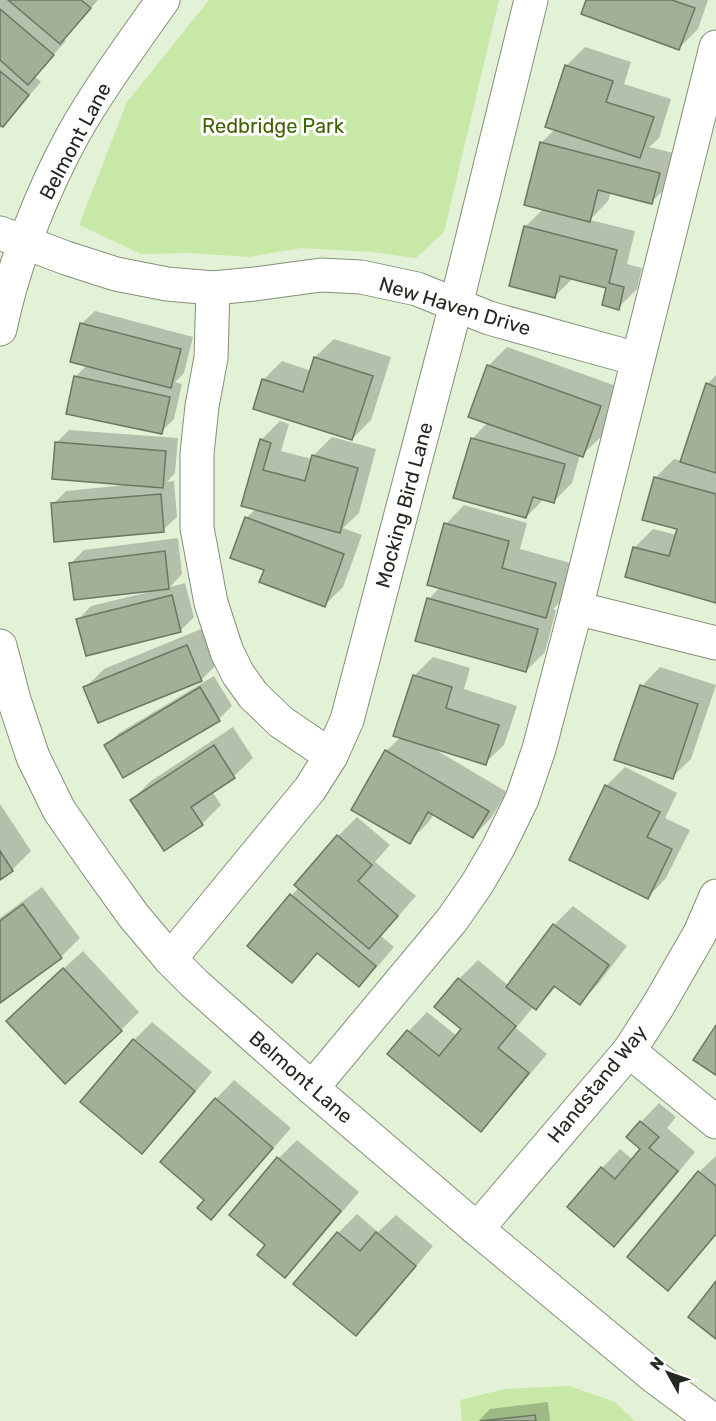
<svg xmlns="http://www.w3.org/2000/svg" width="716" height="1421" viewBox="0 0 716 1421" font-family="Rubik,sans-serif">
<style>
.green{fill:#c7e8a7}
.shadow{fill:#0003}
.building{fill:#a3b098;stroke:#6c7761;stroke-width:1.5}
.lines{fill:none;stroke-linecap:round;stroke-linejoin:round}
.minor-casing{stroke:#849079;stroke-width:35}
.minor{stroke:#fff;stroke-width:33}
.labels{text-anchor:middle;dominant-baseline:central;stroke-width:6;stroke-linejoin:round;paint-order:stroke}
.park-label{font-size:20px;fill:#3f6202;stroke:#fff}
.street-label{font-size:20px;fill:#242920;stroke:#fff}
</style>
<rect width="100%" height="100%" fill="#e3f1d7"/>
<g class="green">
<path d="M209,0H499L444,232L416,258L371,252L301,248L248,257L189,253L141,254L79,225L127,102Z"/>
<path d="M569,1386L615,1402L635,1421H462L460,1400L505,1389Z"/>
</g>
<g class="shadow">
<path d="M0,0H98L63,39L66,41L34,76L41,82L0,129Z"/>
<path d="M587,0H708L698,29L679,48Z"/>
<path d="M585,47L631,62L624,84L671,99L659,138L649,147L678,154L670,183L652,202L611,192L608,201L590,220L635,231L627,264L642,268L637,289L618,308L608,287L573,278L555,296L525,227L544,208L541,143L555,129L566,66Z"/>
<path d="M95,311L193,337L184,373L175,382L182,384L174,419L161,432L75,377L87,365L81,324Z"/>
<path d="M334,339L391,357L371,420L352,439L263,380L282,361L311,371L315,357Z"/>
<path d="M507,347L619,387L601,437L582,455H580L572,483L553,502L544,499L526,517L472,439L488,422V366Z"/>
<path d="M716,375V601L634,548L653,529L677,535L679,528L655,478L674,459L682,461L707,384Z"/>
<path d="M280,421L289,424L281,451L312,459L313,456L332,437L376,449L359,513L343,528L362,535L343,587L325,605L266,570L246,518L256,509L261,440Z"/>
<path d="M69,430L178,438L175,473L167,482L174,481L177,517L163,530L53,504L66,491L126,485V484L56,443Z"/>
<path d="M464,505L527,523L520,549L574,564L565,597L553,609L556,610L545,652L526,671L429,599L440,587L446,524Z"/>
<path d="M178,538L182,574L170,587L185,583L194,617L180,631L78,620L91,606L149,592V590L71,563L84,550Z"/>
<path d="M206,627L220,661L201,680L85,688L104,669Z"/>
<path d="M433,657L470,668L464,689L517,706L504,745L485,763L431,747L507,792L491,818L473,837L434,814L428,823L409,842L386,751L401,737L414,676Z"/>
<path d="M660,667L716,685L691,759L672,777L642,686Z"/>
<path d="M214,676L232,706L219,719L105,746L119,733Z"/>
<path d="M233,727L253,758L234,776L212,791L221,805L202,824L132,800L151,781Z"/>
<path d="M625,767L677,793L665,818L690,830L666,878L648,897L606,786Z"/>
<path d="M0,804L31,851L12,870L0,878Z"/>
<path d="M357,817L390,845L375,862L416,896L381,936L394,947L377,967L359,985L319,952L292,981L249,946L299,887L296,885L338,836Z"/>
<path d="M42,887L80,938L61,957L0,1001V918Z"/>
<path d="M573,906L627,946L598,984L580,1003L557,986L536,1008L534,1006L516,1028L547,1054L499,1111L480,1130L389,1054L409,1031L427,1012L457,1036L463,1029L436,1007L459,979L478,960L509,986L554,925Z"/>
<path d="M83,951L139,1012L121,1030L27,1002Z"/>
<path d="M152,1022L212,1072L161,1133L142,1152L134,1040Z"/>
<path d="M234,1080L291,1128L229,1199L211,1218L206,1200L216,1099Z"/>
<path d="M659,1103L676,1117L667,1128L695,1152L633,1227L614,1245L602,1168L620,1149L633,1160L642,1148L641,1122Z"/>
<path d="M297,1140L359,1192L304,1257L285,1276L267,1245L278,1159Z"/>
<path d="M716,1156V1235L686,1271L668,1289L699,1172Z"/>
<path d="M357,1214L378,1232L396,1215L433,1246L375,1316L356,1334L295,1283L338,1233Z"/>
<path d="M548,1402L550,1421H478L490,1409Z"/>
</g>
<g class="building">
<path d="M8,0H81L91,8L60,44Z"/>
<path d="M586,0H672L695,8L679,50L581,14Z"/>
<path d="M0,9L54,55L28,85L0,60Z"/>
<path d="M565,65L613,81L606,102L654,117L640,158L545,127Z"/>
<path d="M0,71L29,95L3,127L0,125Z"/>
<path d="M540,142L660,173L652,204L598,190L590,222L524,205Z"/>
<path d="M524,226L617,250L609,283L624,287L619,310L602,305L606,288L560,276L555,298L509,286Z"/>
<path d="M80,323L181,349L171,388L70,362Z"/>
<path d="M314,357L373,376L352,440L253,409L262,379L303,392Z"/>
<path d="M487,365L601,406L583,457L468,417Z"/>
<path d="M74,376L170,397L162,434L66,414Z"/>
<path d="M706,383L716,387V473L680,462Z"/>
<path d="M471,438L565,464L554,503L533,497L526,518L453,498Z"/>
<path d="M260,439L271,443L263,470L305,481L312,455L358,468L340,533L241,506Z"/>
<path d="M55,442L166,451L163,488L52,479Z"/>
<path d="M654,477L716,494V603L625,577L633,547L669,556L677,529L642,520Z"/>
<path d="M161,494L164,532L54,542L51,503Z"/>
<path d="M245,517L344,554L325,607L259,582L264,570L230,558Z"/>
<path d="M444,523L509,541L502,568L556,583L546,618L427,585Z"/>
<path d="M165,551L169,589L74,600L69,563Z"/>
<path d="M172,595L181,632L86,656L76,619Z"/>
<path d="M427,598L538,629L526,672L415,641Z"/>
<path d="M187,645L202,681L98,723L83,687Z"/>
<path d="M413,675L452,687L446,708L499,725L486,765L393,736Z"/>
<path d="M640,685L698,704L673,779L614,760Z"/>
<path d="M200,687L220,721L123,778L104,745Z"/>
<path d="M214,745L235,778L191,807L203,825L164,851L130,800Z"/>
<path d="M385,750L489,811L473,838L428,812L410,844L351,810Z"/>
<path d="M605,785L660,812L647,837L672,849L648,899L569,860Z"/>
<path d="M337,835L372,865L358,881L398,916L369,949L294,885Z"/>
<path d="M0,851L13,871L0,880Z"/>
<path d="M290,894L376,966L359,987L317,953L292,983L247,946Z"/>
<path d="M23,904L62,958L0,1003V921Z"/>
<path d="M553,924L609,965L580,1005L554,986L536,1010L506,987Z"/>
<path d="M63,968L122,1031L65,1084L6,1021Z"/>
<path d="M458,978L516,1026L498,1048L529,1073L481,1132L387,1054L407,1030L439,1056L461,1029L434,1007Z"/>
<path d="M716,1025V1075L693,1060Z"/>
<path d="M133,1039L195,1091L142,1154L80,1102Z"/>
<path d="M215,1098L273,1148L211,1220L197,1208L204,1200L160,1162Z"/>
<path d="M640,1121L659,1137L649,1148L678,1171L614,1247L567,1207L601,1167L615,1179L640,1149L626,1137Z"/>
<path d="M277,1157L341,1211L285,1278L257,1255L265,1245L229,1215Z"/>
<path d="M698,1171L716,1186V1234L668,1291L627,1257Z"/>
<path d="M337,1232L360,1251L376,1232L416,1266L356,1336L293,1284Z"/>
<path d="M716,1281V1339L688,1317Z"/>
<path d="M535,1415L536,1421H480Z"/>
</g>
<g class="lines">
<defs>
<g id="minor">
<path d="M0,233L66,258L116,274L167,284L213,288L255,284L321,275L361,277L417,289L489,318L637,359"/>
<path d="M213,288L211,358L202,406L197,454V528L211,603L227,652L238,674L253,695L281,722L331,756"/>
<path d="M0,329C13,265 42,191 74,133C100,87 132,44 163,0"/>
<path d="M576,608L716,643"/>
<path d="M0,646L14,700L33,757L59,810L95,862L133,915L170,959L195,984L312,1088L477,1229L656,1378L714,1421"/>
<path d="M170,959L310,789L331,756L347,720L456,305L531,0"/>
<path d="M629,1051L716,1122"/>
<path d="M312,1088L452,920L477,884L498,848L522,799L539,749L576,608L716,47"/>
<path d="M477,1229L629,1051L658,1006L700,933L716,896"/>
</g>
</defs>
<use href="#minor" class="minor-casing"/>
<use href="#minor" class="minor"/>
</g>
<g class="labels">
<g class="park-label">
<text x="273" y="126">Redbridge Park</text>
</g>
<g class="street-label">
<text transform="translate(75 141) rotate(-62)">Belmont Lane</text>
<text transform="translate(455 306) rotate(17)">New Haven Drive</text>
<text transform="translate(404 505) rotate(-75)">Mocking Bird Lane</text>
<text transform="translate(301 1077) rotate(41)">Belmont Lane</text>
<text transform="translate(597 1084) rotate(-51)">Handstand Way</text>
</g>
</g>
<g transform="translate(668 1373) rotate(310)" stroke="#ffffff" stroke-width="4.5" paint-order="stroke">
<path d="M0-4.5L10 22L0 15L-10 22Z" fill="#242920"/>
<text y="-9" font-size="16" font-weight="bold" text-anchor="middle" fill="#242920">N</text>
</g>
</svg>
